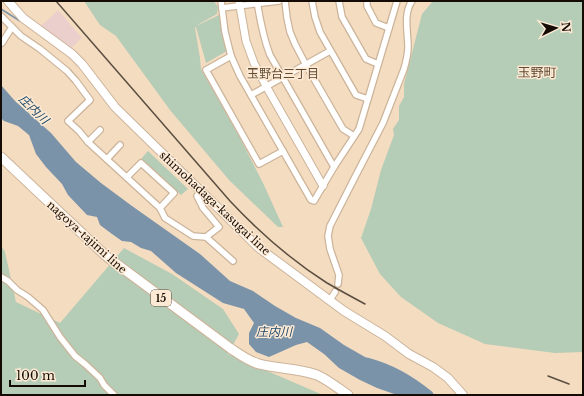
<svg xmlns="http://www.w3.org/2000/svg" width="584" height="396" viewBox="0 0 584 396" font-family="'Libre Baskerville','Noto Sans JP',serif">
<style>
.industrial{fill:#eacfcc}
.green{fill:#b5ccb6}
.water{fill:#7b93a9}
.lines{fill:none;stroke-linecap:round;stroke-linejoin:round}
.stream{stroke:#7b93a9;stroke-width:1.5}
.river{stroke:#7b93a9;stroke-width:9}
.minor-casing{stroke:#ccb49a;stroke-width:8}
.tertiary-casing{stroke:#ccb49a;stroke-width:9}
.secondary-casing{stroke:#ccb49a;stroke-width:10}
.primary-casing{stroke:#ccb49a;stroke-width:11}
.minor{stroke:#fff;stroke-width:5.5}
.tertiary{stroke:#fff;stroke-width:7}
.secondary{stroke:#fff;stroke-width:8}
.primary{stroke:#fff;stroke-width:9}
.rail{stroke:#5b4e40;stroke-width:1.5}
.labels{text-anchor:middle;dominant-baseline:central;stroke-width:3;stroke-linejoin:round;paint-order:stroke}
.shield{fill:#feead4;stroke:#5a4f42;stroke-width:1}
.shield-label{font-size:10px;font-weight:bold;fill:#140c04}
.street-label{font-size:11px;fill:#140c04;stroke:#feead4}
.neighbourhood-label{font-size:12px;fill:#604c35;stroke:#feead4}
.water-label{font-size:12px;font-style:italic;fill:#204a6b;stroke:#feead4}
.quarter-label{font-size:13px;fill:#604c35;stroke:#feead4}
</style>
<rect width="100%" height="100%" fill="#f4dcc1"/>
<path class="industrial" d="M58,10L82,38L70,49L40,27Z"/>
<g class="green">
<path d="M84,1H214L218,7L217,14L199,24L196,26L219,15L223,35L227,51L206,63L196,27L195,28L200,58L201,69L239,136L263,183L283,227H278L229,180L170,110L116,36L100,25Z"/>
<path d="M433,1H583V352L555,353L485,344L438,323L401,297L380,274L361,238L371,209L381,170L394,135L393,129L399,120V106L404,97V84L422,14Z"/>
<path d="M148,151L188,189L181,195L141,159Z"/>
<path d="M1,245L5,252L16,302L60,323L124,248L172,274L223,309L239,334L228,354L323,395H1Z"/>
</g>
<path class="water" d="M1,85L15,101L51,133L76,162L101,183L132,206L200,254L230,281L253,291L275,306L296,318L320,328L344,345L400,377L424,387L432,395H397L377,388L360,380L339,368L324,354L307,342L296,345L269,357L256,352L249,344V333L254,323L244,309L223,303L176,273L151,251L141,248L131,242L122,241L112,234L100,225L97,217L87,215L68,195L62,184L46,167L36,154L29,135L18,126L4,121L1,118Z"/>
<g class="lines">
<path class="stream" d="M1,9L20,21"/>
<path class="river" d="M367,362C390,368 411,380 429,395"/>
<defs>
<g id="minor">
<path d="M221,1L225,32L231,56L240,76L311,200L314,201L334,167L359,129L397,1"/>
<path d="M257,1C260,20 263,37 270,55L334,167"/>
<path d="M285,1L287,18L290,32L295,44L306,65L343,129L354,136"/>
<path d="M312,1L315,17L320,32L356,95L368,99"/>
<path d="M339,1L342,17L366,59L378,64"/>
<path d="M367,1V6L376,23L389,28"/>
<path d="M222,8L279,1"/>
<path d="M1,16L21,36L40,49L67,71L76,81L90,100L68,121L79,131L88,142L160,208L165,218L193,236L206,237L233,261"/>
<path d="M2,43L12,27"/>
<path d="M231,56L206,70L259,164L283,151"/>
<path d="M251,95L330,51"/>
<path d="M88,142L100,130"/>
<path d="M107,159L120,145"/>
<path d="M127,177L141,163L174,193L160,208"/>
<path d="M201,191L197,196L203,208L219,227L206,237"/>
<path d="M1,277L8,281L17,290L28,297L43,310L60,337L75,356L85,364L100,378L104,385L114,395"/>
<path d="M338,284L339,275L330,249L328,236L330,226L355,177L383,123L404,69C406,62 408,54 408,47C408,32 403,14 412,1"/>
<path d="M330,300L335,292"/>
</g>
<path id="tertiary" d="M239,1L246,41L254,63L266,86L323,186"/>
<path id="secondary" d="M8,1L23,18L72,54L82,64L115,107L259,248L344,311L385,336L409,354L433,367L448,378L463,395"/>
<path id="primary" d="M1,157L106,256L230,348C239,354 248,361 259,364C278,369 298,368 317,375C328,380 338,388 348,395"/>
</defs>
<use href="#minor" class="minor-casing"/>
<use href="#tertiary" class="tertiary-casing"/>
<use href="#secondary" class="secondary-casing"/>
<use href="#primary" class="primary-casing"/>
<use href="#minor" class="minor"/>
<use href="#tertiary" class="tertiary"/>
<use href="#secondary" class="secondary"/>
<use href="#primary" class="primary"/>
<g class="rail">
<path d="M56,1L230,201C259,232 291,260 327,283C339,290 352,297 365,304"/>
<path d="M548,376L569,384"/>
</g>
</g>
<g class="labels">
<rect class="shield" x="151" y="290" width="20" height="16" rx="3"/>
<g class="shield-label">
<text x="161" y="298">15</text>
</g>
<g class="street-label">
<text transform="translate(215 203) rotate(43)">shimohadaga-kasugai line</text>
<text transform="translate(87 237) rotate(42)">nagoya-tajimi line</text>
</g>
<g class="neighbourhood-label">
<text x="283" y="73">玉野台三丁目</text>
</g>
<g class="water-label">
<text transform="translate(34 109) rotate(44)">庄内川</text>
<text x="274" y="331">庄内川</text>
</g>
<g class="quarter-label">
<text x="537" y="72">玉野町</text>
</g>
</g>
<rect width="584" height="396" fill="none" stroke="#140c04" stroke-width="4"/>
<g transform="translate(556 28) rotate(85)" stroke="#feead4" stroke-width="3" paint-order="stroke">
<path d="M0-3L7 15L0 10L-7 15Z" fill="#140c04"/>
<text y="-6" font-size="11" font-weight="bold" text-anchor="middle" fill="#140c04">N</text>
</g>
<path d="M10 380v6h75v-6" fill="none" stroke="#140c04" stroke-width="2"/>
<text x="16" y="380" font-size="12" fill="#140c04" stroke="#feead4" stroke-width="3" paint-order="stroke">100 m</text>
</svg>
